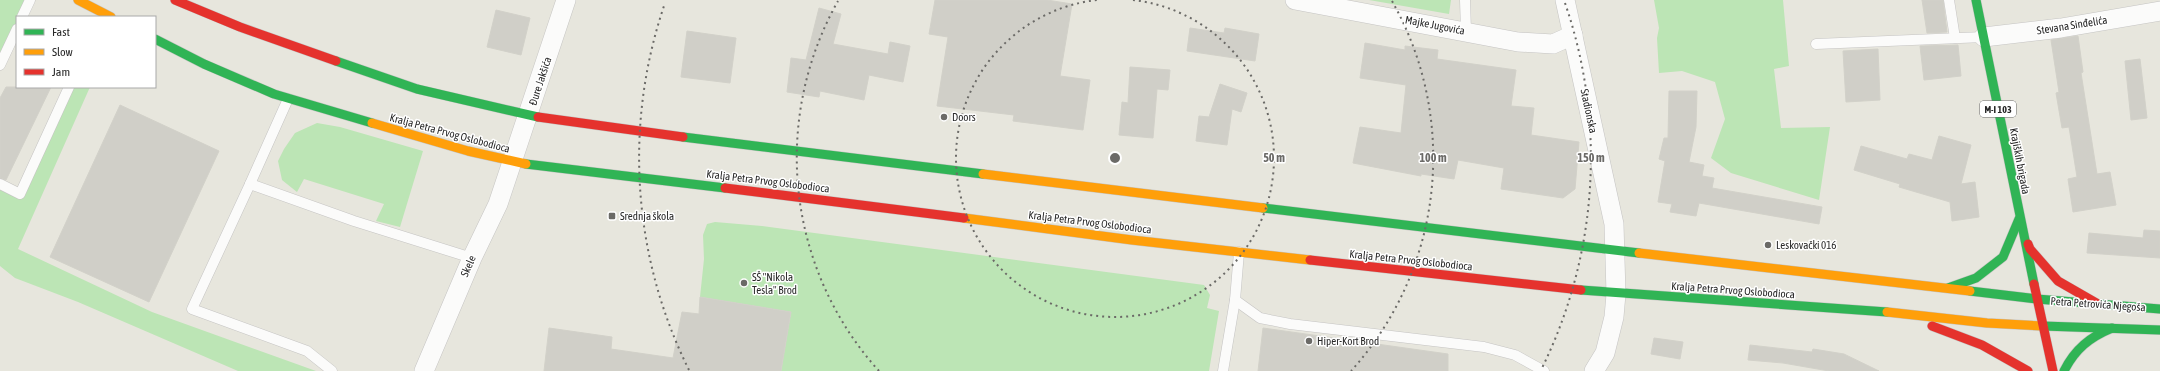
<svg xmlns="http://www.w3.org/2000/svg" width="2160" height="371" viewBox="0 0 2160 371" font-family="'Asap Condensed',sans-serif">
<style>
.green{fill:#bce5b5}
.building{fill:#d0cfc8;stroke:#d2d1c9}
.lines{fill:none;stroke-linecap:round;stroke-linejoin:round}
.lane-casing{stroke:#c5c4c3;stroke-width:11}
.street-casing{stroke:#c5c4c3;stroke-width:20}
.fast-casing{stroke:#c5c4c3;stroke-width:10}
.slow-casing{stroke:#c5c4c3;stroke-width:10}
.jam-casing{stroke:#c5c4c3;stroke-width:10}
.lane{stroke:#fbfbfa;stroke-width:10}
.street{stroke:#fbfbfa;stroke-width:19}
.fast{stroke:#30b455;stroke-width:9}
.slow{stroke:#ff9f0a;stroke-width:9}
.jam{stroke:#e5322d;stroke-width:9}
.ring{fill:none;stroke:#6b6a67;stroke-width:2;stroke-dasharray:2 4}
.poi-dot{fill:#6b6a67;stroke:#fff;stroke-width:1.5}
.labels{text-anchor:middle;dominant-baseline:central;stroke-width:3;stroke-linejoin:round;paint-order:stroke}
.shield{fill:#fff;stroke:#686868;stroke-width:1}
.shield-label{font-size:10px;font-weight:bold;fill:#282828}
.street-label{font-size:11px;fill:#282828;stroke:#fff}
.poi-label{font-size:11px;fill:#282828;stroke:#fff;text-anchor:start}
.centre{fill:#6b6a67;stroke:#fff;stroke-width:2}
.ring-label{font-size:12px;text-anchor:middle;font-weight:bold;fill:#6b6a67;stroke:#fff;stroke-width:3;stroke-linejoin:round;paint-order:stroke}
</style>
<rect width="100%" height="100%" fill="#e7e6dd"/>
<g class="green">
<path d="M0,0H30L22,17H17V29L0,65Z"/>
<path d="M1369,0H1451L1449,14Z"/>
<path d="M1654,0H1783L1789,66L1774,69L1781,128L1830,127L1819,200L1731,173L1711,158L1725,119L1715,82L1682,71L1659,73L1657,38L1659,28Z"/>
<path d="M69,87H90L18,249L152,312L316,371H238L78,302L15,278L0,266V184L20,193Z"/>
<path d="M317,123L340,127L423,151L400,227L376,221L384,204L304,179L297,192L282,180L278,161L284,149L295,133Z"/>
<path d="M715,222L762,226L1204,285L1210,295L1207,308L1219,311L1209,371H781L791,312L700,297L704,259L703,235L707,224Z"/>
</g>
<g class="building">
<path d="M935,0H1047L1072,4L1060,76L1090,80L1083,130L1013,121L1014,115L937,106L948,37L929,34Z"/>
<path d="M1922,0H1943L1947,32L1927,33Z"/>
<path d="M819,8L841,14L833,44L888,54L890,42L910,46L903,82L869,75L864,100L820,91L819,97L787,92L791,58L806,60Z"/>
<path d="M496,10L530,18L521,55L487,47Z"/>
<path d="M1190,28L1224,33L1225,28L1259,34L1255,61L1187,51Z"/>
<path d="M687,31L736,38L730,83L681,77Z"/>
<path d="M2078,36L2083,72L2081,73L2097,174L2110,172L2116,205L2073,212L2068,179L2077,177L2069,127L2062,128L2056,93L2059,92L2051,40Z"/>
<path d="M1365,43L1405,50V46L1438,50L1437,59L1516,70L1511,106L1534,108L1531,135L1579,142L1575,189L1563,198L1501,189L1504,168L1458,160L1454,179L1421,174V176L1353,163L1360,127L1401,133L1406,85L1360,78Z"/>
<path d="M1958,45L1961,76L1924,80L1920,46Z"/>
<path d="M1878,49L1880,100L1846,102L1843,51Z"/>
<path d="M2140,59L2147,118L2131,120L2125,61Z"/>
<path d="M1130,67L1170,70L1168,90L1157,89L1153,138L1119,135L1122,102L1128,103Z"/>
<path d="M1220,84L1247,93L1241,112L1232,109L1227,145L1196,141L1199,116L1209,117Z"/>
<path d="M6,87H51L6,180L0,178V98Z"/>
<path d="M1669,91H1697L1696,127L1689,162L1704,165L1702,176L1714,178L1712,188L1822,207L1819,224L1699,203L1696,216L1670,212L1672,204L1658,202L1665,161L1659,159L1664,138H1668Z"/>
<path d="M120,105L219,151L149,302L50,257Z"/>
<path d="M1939,136L1971,145L1961,184L1975,182L1979,217L1952,221L1950,202L1899,187L1900,184L1854,170L1861,146L1907,159L1909,154L1932,160Z"/>
<path d="M2144,230L2160,231V258L2087,253L2089,233L2143,238Z"/>
<path d="M700,297L791,312L781,371H544L549,328L612,337L611,349L673,358L682,312L699,314Z"/>
<path d="M1263,328L1448,354V371H1258Z"/>
<path d="M1654,338L1683,342L1680,359L1651,354Z"/>
<path d="M1750,345L1812,352L1813,349L1844,354L1879,371H1829L1783,363L1748,360Z"/>
</g>
<g class="lines">
<defs>
<g id="lane">
<path d="M1465,0L1466,31"/>
<path d="M1949,0L1955,38"/>
<path d="M22,17L30,0"/>
<path d="M1816,44L1984,37"/>
<path d="M0,65L17,29"/>
<path d="M288,99L250,184L354,221L472,258"/>
<path d="M0,184L20,194L69,87"/>
<path d="M250,184L192,309L307,351L332,371"/>
<path d="M1235,300L1260,318L1290,324L1484,347L1515,355L1544,371"/>
<path d="M1223,371L1235,300L1239,252"/>
</g>
<g id="street">
<path d="M1295,0L1518,42L1553,44L1573,35"/>
<path d="M1565,0L1614,224L1616,294L1614,317L1605,353L1594,371"/>
<path d="M1984,37L2061,28L2160,11"/>
<path d="M424,371L472,258L498,204L566,0"/>
</g>
<g id="fast">
<path d="M1976,0L2034,284"/>
<path d="M155,39L204,64L274,94L372,123"/>
<path d="M336,61L417,89L538,117"/>
<path d="M683,137L983,174"/>
<path d="M526,164L725,188"/>
<path d="M1263,208L1639,253"/>
<path d="M1948,288L1976,278L2003,257L2019,219"/>
<path d="M1581,290L1887,312"/>
<path d="M1970,291L2037,299"/>
<path d="M2037,299L2160,309"/>
<path d="M2043,326L2160,330"/>
<path d="M2064,371C2075,349 2090,337 2112,328"/>
</g>
<g id="slow">
<path d="M78,0L111,17"/>
<path d="M372,123L468,151L526,164"/>
<path d="M983,174L1263,208"/>
<path d="M964,218L1132,240L1310,260"/>
<path d="M1639,253L1970,291"/>
<path d="M1887,312L1987,323L2043,326"/>
</g>
<g id="jam">
<path d="M175,0L240,27L336,61"/>
<path d="M538,117L683,137"/>
<path d="M725,188L964,218"/>
<path d="M2028,244L2030,249L2058,281L2098,304"/>
<path d="M1310,260L1581,290"/>
<path d="M2034,284L2053,371"/>
<path d="M1932,326L1982,345L2028,371"/>
</g>
</defs>
<use href="#lane" class="lane-casing"/>
<use href="#street" class="street-casing"/>
<use href="#fast" class="fast-casing"/>
<use href="#slow" class="slow-casing"/>
<use href="#jam" class="jam-casing"/>
<use href="#lane" class="lane"/>
<use href="#street" class="street"/>
<use href="#fast" class="fast"/>
<use href="#slow" class="slow"/>
<use href="#jam" class="jam"/>
</g>
<g class="ring">
<path d="M1133 0A159 159 0 1 1 1097 0"/>
<path d="M879 371A318 318 0 0 1 838 1M1392 1A318 318 0 0 1 1351 371"/>
<path d="M689 370A476 476 0 0 1 665 3M1565 3A476 476 0 0 1 1541 370"/>
</g>
<g class="poi-dot">
<circle cx="944" cy="117" r="4"/>
<rect x="608" y="212" width="8" height="8" rx="2"/>
<circle cx="1768" cy="245" r="4"/>
<circle cx="744" cy="283" r="4"/>
<circle cx="1309" cy="341" r="4"/>
</g>
<g class="labels">
<rect class="shield" x="1980" y="101" width="36" height="16" rx="3"/>
<g class="shield-label">
<text x="1998" y="109">M-I 103</text>
</g>
<g class="street-label">
<text transform="translate(1435 25) rotate(11)">Majke Jugovića</text>
<text transform="translate(2072 25) rotate(-9)">Stevana Sinđelića</text>
<text transform="translate(540 81) rotate(-72)">Đure Jakšića</text>
<text transform="translate(1589 111) rotate(78)">Stadionska</text>
<text transform="translate(450 133) rotate(15)">Kralja Petra Prvog Oslobodioca</text>
<text transform="translate(2020 161) rotate(79)">Krajiških brigada</text>
<text transform="translate(768 181) rotate(7)">Kralja Petra Prvog Oslobodioca</text>
<text transform="translate(1090 222) rotate(7)">Kralja Petra Prvog Oslobodioca</text>
<text transform="translate(1411 260) rotate(6)">Kralja Petra Prvog Oslobodioca</text>
<text transform="translate(468 266) rotate(-66)">Skele</text>
<text transform="translate(1733 290) rotate(4)">Kralja Petra Prvog Oslobodioca</text>
<text transform="translate(2098 304) rotate(4)">Petra Petrovića Njegoša</text>
</g>
<g class="poi-label">
<text x="952" y="117">Doors</text>
<text x="620" y="216">Srednja škola</text>
<text x="1776" y="245">Leskovački 016</text>
<text x="752" y="277">SŠ "Nikola<tspan x="752" dy="13">Tesla" Brod</tspan></text>
<text x="1317" y="341">Hiper-Kort Brod</text>
</g>
</g>
<circle cx="1115" cy="158" r="6" class="centre"/>
<g class="ring-label">
<text x="1274" y="162">50 m</text>
<text x="1433" y="162">100 m</text>
<text x="1591" y="162">150 m</text>
</g>
<rect x="16" y="16" width="140" height="72" fill="#ffffff" stroke="#a9a9a9"/>
<rect x="24" y="29" width="20" height="6" fill="#30b455" stroke="#a9a9a9"/>
<text x="52" y="36" font-size="12" fill="#282828">Fast</text>
<rect x="24" y="49" width="20" height="6" fill="#ff9f0a" stroke="#a9a9a9"/>
<text x="52" y="56" font-size="12" fill="#282828">Slow</text>
<rect x="24" y="69" width="20" height="6" fill="#e5322d" stroke="#a9a9a9"/>
<text x="52" y="76" font-size="12" fill="#282828">Jam</text>
</svg>
